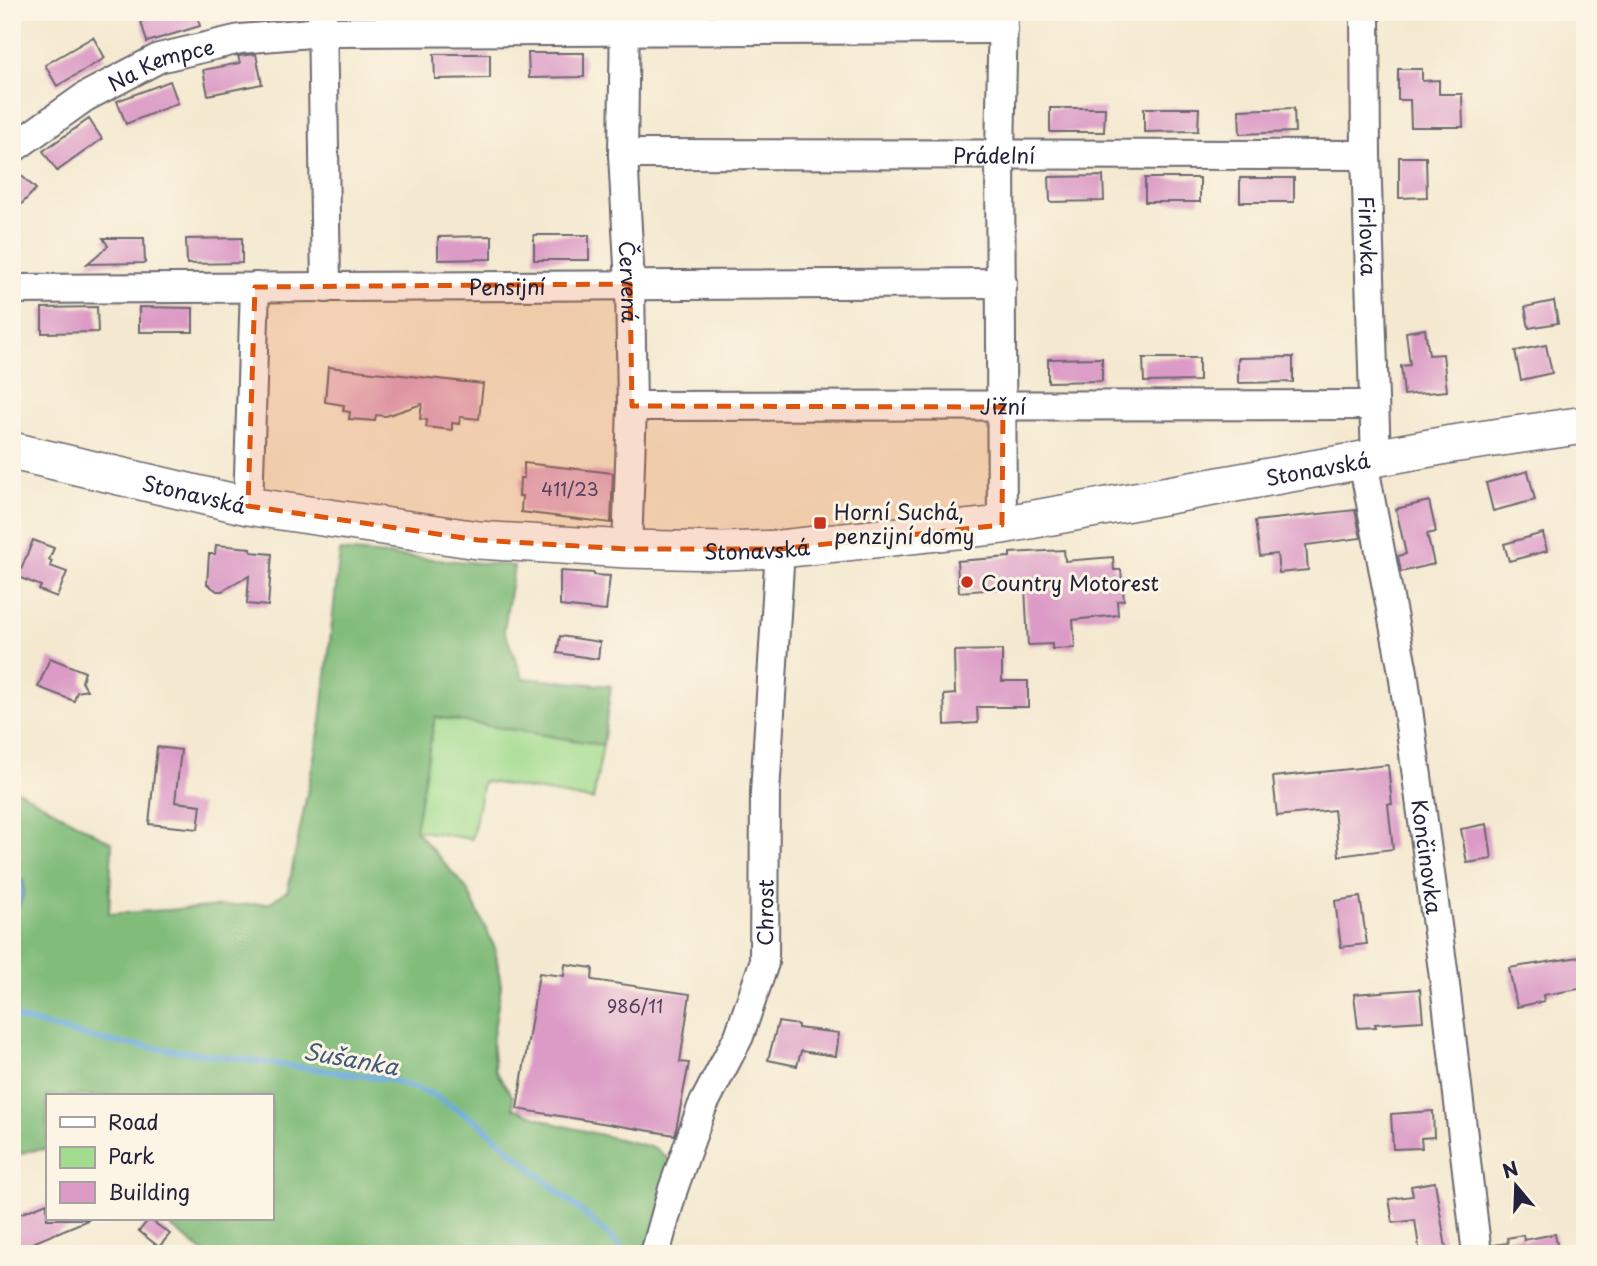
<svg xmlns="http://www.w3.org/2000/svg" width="1597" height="1266" viewBox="0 0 1597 1266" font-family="'Playpen Sans',sans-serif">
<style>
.green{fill:#a2dc8f;stroke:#627f65;stroke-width:2}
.forest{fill:#81bc7a;stroke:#526f5a;stroke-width:2}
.water{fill:#6aaadd;stroke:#46668c;stroke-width:2}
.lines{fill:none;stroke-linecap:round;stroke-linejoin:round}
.stream{stroke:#6aaadd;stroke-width:6}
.building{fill:#dc9bc6}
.minor-casing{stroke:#6c686f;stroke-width:32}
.major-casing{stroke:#6c686f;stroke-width:40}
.minor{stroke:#fff;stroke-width:28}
.major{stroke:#fff;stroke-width:37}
.marked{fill:#de560e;fill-opacity:0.2;stroke:#de560e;stroke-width:5;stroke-dasharray:14 9;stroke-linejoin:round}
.poi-dot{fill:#c8321e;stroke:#fcf5e5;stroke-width:2.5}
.labels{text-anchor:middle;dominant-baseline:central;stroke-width:6;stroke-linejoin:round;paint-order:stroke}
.number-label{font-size:18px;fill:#50405e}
.street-label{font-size:21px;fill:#22223b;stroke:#fcf5e5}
.poi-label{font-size:21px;fill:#22223b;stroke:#fcf5e5;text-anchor:start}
.water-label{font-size:23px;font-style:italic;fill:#3f587c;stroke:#fcf5e5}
</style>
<rect width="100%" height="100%" fill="#fcf5e5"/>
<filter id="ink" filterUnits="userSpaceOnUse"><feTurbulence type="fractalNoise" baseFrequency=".0143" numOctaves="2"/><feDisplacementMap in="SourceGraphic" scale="14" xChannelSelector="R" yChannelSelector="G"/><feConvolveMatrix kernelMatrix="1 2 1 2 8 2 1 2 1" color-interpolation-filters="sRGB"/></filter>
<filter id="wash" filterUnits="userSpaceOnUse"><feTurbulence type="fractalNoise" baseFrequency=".00686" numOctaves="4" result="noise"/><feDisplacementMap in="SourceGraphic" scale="28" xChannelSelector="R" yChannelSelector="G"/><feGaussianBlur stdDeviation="1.57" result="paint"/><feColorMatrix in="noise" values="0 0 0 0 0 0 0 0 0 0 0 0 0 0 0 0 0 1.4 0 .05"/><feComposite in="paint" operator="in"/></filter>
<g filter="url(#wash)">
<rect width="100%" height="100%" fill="#f4e9d0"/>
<path class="green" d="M434,716L603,745L593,800L483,781L472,839L415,830Z"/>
<path class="forest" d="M340,551L514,566L504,630L523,678L611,686L603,745L435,717L415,830L467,889L495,948L501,986L492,1042L495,1070L513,1097V1108L556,1124L655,1148L671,1161L655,1254H206L161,1219H271V1096H47V1149L28,1151L12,1157V787L112,843L109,914L269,903L288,890L321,722Z"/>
<path class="water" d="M12,872L24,882C24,894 23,902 14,910L12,909Z"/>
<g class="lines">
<path class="stream" d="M12,1017L105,1041L388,1079L432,1094L478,1122L630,1254"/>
</g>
<g id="blocks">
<g class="building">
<path d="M160,12H196L200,26L147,42L140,18Z"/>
<path d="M93,37L105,58L57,86L45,65Z"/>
<path d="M528,53H584V77L529,78Z"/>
<path d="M256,54L262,84L208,95L203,70L240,63L238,56Z"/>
<path d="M434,54H490V78L435,79Z"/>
<path d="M1398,69H1422V81L1439,80V94H1462L1463,127H1411L1410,100H1398Z"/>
<path d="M170,81L178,103L126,124L117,101Z"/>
<path d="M1050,108H1105L1104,132H1050Z"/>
<path d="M1144,108H1199L1198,131L1144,132Z"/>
<path d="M1294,108L1295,132L1240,134L1239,110Z"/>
<path d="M89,119L102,139L57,171L43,151Z"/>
<path d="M1399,157H1426L1427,197L1399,198Z"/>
<path d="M12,167L36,189L12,214Z"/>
<path d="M1103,176L1104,201L1050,202L1049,177Z"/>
<rect x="1145" y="178" width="55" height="24"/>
<rect x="1240" y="178" width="54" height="24"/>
<rect x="534" y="235" width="55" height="25"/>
<path d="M492,236V259L438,260V237Z"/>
<path d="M103,238H144L145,263L87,264L108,246Z"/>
<path d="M242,238V263L187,264L186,239Z"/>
<path d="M1554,301L1558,323L1529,328L1525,307Z"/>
<path d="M97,307L98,332L42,333V308Z"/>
<path d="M139,307L193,308V332H139Z"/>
<path d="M1425,329L1429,355L1443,354L1447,391L1404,395L1401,366L1410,365L1406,332Z"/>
<path d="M1546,345L1552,373L1521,380L1515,351Z"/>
<path d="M1293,357V382L1238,383V358Z"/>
<path d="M1102,358V381L1048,382V359Z"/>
<path d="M1143,358H1199V381L1144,382Z"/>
<path d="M328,367L483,384L479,419L460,417L459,424L452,423V430L426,427L427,420L420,419L422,404L386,416L376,415L375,421L349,419L350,412L343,411L344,405L325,402Z"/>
<path d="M524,463L613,473L611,523L521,512L522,496H519L520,478H524Z"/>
<path d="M1528,471L1535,500L1493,511L1486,483Z"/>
<path d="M1429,501L1436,532L1427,534L1434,564L1401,572L1398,556L1406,554L1396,509Z"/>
<path d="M1355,510L1361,538L1306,545L1308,570L1279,573L1277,554L1260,556L1255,521Z"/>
<path d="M1543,533L1547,551L1509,561L1504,544Z"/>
<path d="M33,540L54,548L49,560L52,561L50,566L67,572L57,597L39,590L41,586L18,577Z"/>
<path d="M216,545L251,548V552L272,554L268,606L247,604L249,576L222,591H217L207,584L209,554H215Z"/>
<path d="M1064,550L1065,561L1113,557L1114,570H1121L1124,600L1117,601L1118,615L1073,620L1075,648L1052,649V644L1028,645L1025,587L959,592L957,561L1010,557V553Z"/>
<path d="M560,571L594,573V575L610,576L606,611L560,606Z"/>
<path d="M560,636L600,642L598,659L557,653Z"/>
<path d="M1002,650V681H1028V707H977L978,723L945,725L944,695L955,694L954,651Z"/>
<path d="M50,658L85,672L82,682L87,690L77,692L74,701L38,687Z"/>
<path d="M157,747L181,750L175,802L201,805L198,829L149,824Z"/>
<path d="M1388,765L1392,804H1388L1393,849L1339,856L1334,810L1277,816L1273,777Z"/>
<path d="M1487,824L1492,859L1467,863L1461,829Z"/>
<path d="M1360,897L1367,944L1341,947L1335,901Z"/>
<path d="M1585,956V988L1543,995L1544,1001L1517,1007L1509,968Z"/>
<path d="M565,964L593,968L592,980L690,994L680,1062L689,1063L675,1135L517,1109L539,973L564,976Z"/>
<path d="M1420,989L1423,1021L1375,1024L1376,1027L1358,1028L1354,994Z"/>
<path d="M778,1022L798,1025V1028L839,1033L836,1056L801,1051L797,1066L768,1060Z"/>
<path d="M1433,1111L1434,1137L1421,1138L1422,1148L1393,1149L1391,1114Z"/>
<path d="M1435,1182L1447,1254H1420L1415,1220L1393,1223L1389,1199L1413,1196L1411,1186Z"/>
<path d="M47,1203V1219H90L21,1248L12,1229V1217Z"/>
<path d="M149,1219L170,1234L159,1247L139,1231Z"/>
<path d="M1555,1234L1559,1254H1494L1493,1245L1508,1243L1507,1238L1523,1235L1524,1240Z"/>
</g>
</g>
</g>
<g filter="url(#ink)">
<use href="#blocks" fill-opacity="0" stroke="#6c686f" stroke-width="2"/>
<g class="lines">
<defs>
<g id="minor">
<path d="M322,12L326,288"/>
<path id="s1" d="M625,12L623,154L630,284L632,406L627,549"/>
<path id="s2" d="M1365,12L1366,155L1376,459"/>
<path id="s3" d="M12,149L85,97L159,58L240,39L322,32L1003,29"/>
<path id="s4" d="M623,154L1366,155"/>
<path id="s5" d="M12,289L1002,283"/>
<path id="s6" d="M632,406L1373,405"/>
<path id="s7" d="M1363,461L1403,672L1445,985L1477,1254"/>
<path d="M248,506L255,287"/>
<path d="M1002,525L1000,154L1003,12"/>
<path id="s8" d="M655,1254L673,1189L702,1107L739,1036L764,963L765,793L780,549"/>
</g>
<g id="major">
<path id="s9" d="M12,451L248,506L478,540L627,549L723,551L780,549L1002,525L1452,444L1585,425"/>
</g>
</defs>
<use href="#minor" class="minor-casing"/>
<use href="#major" class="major-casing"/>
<use href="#minor" class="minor"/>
<use href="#major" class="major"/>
</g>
</g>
<path class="marked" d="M630,284L632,406L1003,407L1002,525L780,549H627L478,540L248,506L255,287Z"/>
<g class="poi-dot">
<rect x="813" y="516" width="14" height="14" rx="3.5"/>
<circle cx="967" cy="582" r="7"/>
</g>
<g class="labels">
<g class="number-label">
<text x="570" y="488">411/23</text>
<text x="635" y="1005">986/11</text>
</g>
<g class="street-label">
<text stroke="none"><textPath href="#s3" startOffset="173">Na Kempce</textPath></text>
<text stroke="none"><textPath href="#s4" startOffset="371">Prádelní</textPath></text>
<text stroke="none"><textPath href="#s2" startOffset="224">Firlovka</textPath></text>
<text stroke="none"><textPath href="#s1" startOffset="270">Červená</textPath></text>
<text stroke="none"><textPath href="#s5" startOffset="495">Pensijní</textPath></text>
<text stroke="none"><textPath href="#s6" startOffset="371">Jižní</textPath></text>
<text stroke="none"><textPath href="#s9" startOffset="1321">Stonavská</textPath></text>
<text stroke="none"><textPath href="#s9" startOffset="187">Stonavská</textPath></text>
<text stroke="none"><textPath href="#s9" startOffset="754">Stonavská</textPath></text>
<text stroke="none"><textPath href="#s7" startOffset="401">Končinovka</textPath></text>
<text stroke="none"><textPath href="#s8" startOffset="362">Chrost</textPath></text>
</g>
<g class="poi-label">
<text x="834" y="511">Horní Suchá,<tspan x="834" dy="24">penzijní domy</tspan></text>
<text x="981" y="582">Country Motorest</text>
</g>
<g class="water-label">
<text transform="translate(351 1058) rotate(10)">Sušanka</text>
</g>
</g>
<rect width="1597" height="1266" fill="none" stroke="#fcf5e5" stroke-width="42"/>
<rect x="46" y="1094" width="228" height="126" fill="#fcf5e5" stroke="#a5a1a1" stroke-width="2"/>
<rect x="60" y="1117" width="35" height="10" fill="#ffffff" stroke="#a5a1a1" stroke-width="2"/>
<text x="108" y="1130" font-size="21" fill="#22223b">Road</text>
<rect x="60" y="1147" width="35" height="21" fill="#a2dc8f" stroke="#a5a1a1" stroke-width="2"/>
<text x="108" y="1164" font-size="21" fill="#22223b">Park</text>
<rect x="60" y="1182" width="35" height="21" fill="#dc9bc6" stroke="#a5a1a1" stroke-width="2"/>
<text x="108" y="1200" font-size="21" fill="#22223b">Building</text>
<g transform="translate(1516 1186) rotate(341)" stroke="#fcf5e5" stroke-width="5" paint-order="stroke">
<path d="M0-5L12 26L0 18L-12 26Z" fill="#22223b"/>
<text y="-10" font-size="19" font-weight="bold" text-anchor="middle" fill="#22223b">N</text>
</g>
</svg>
